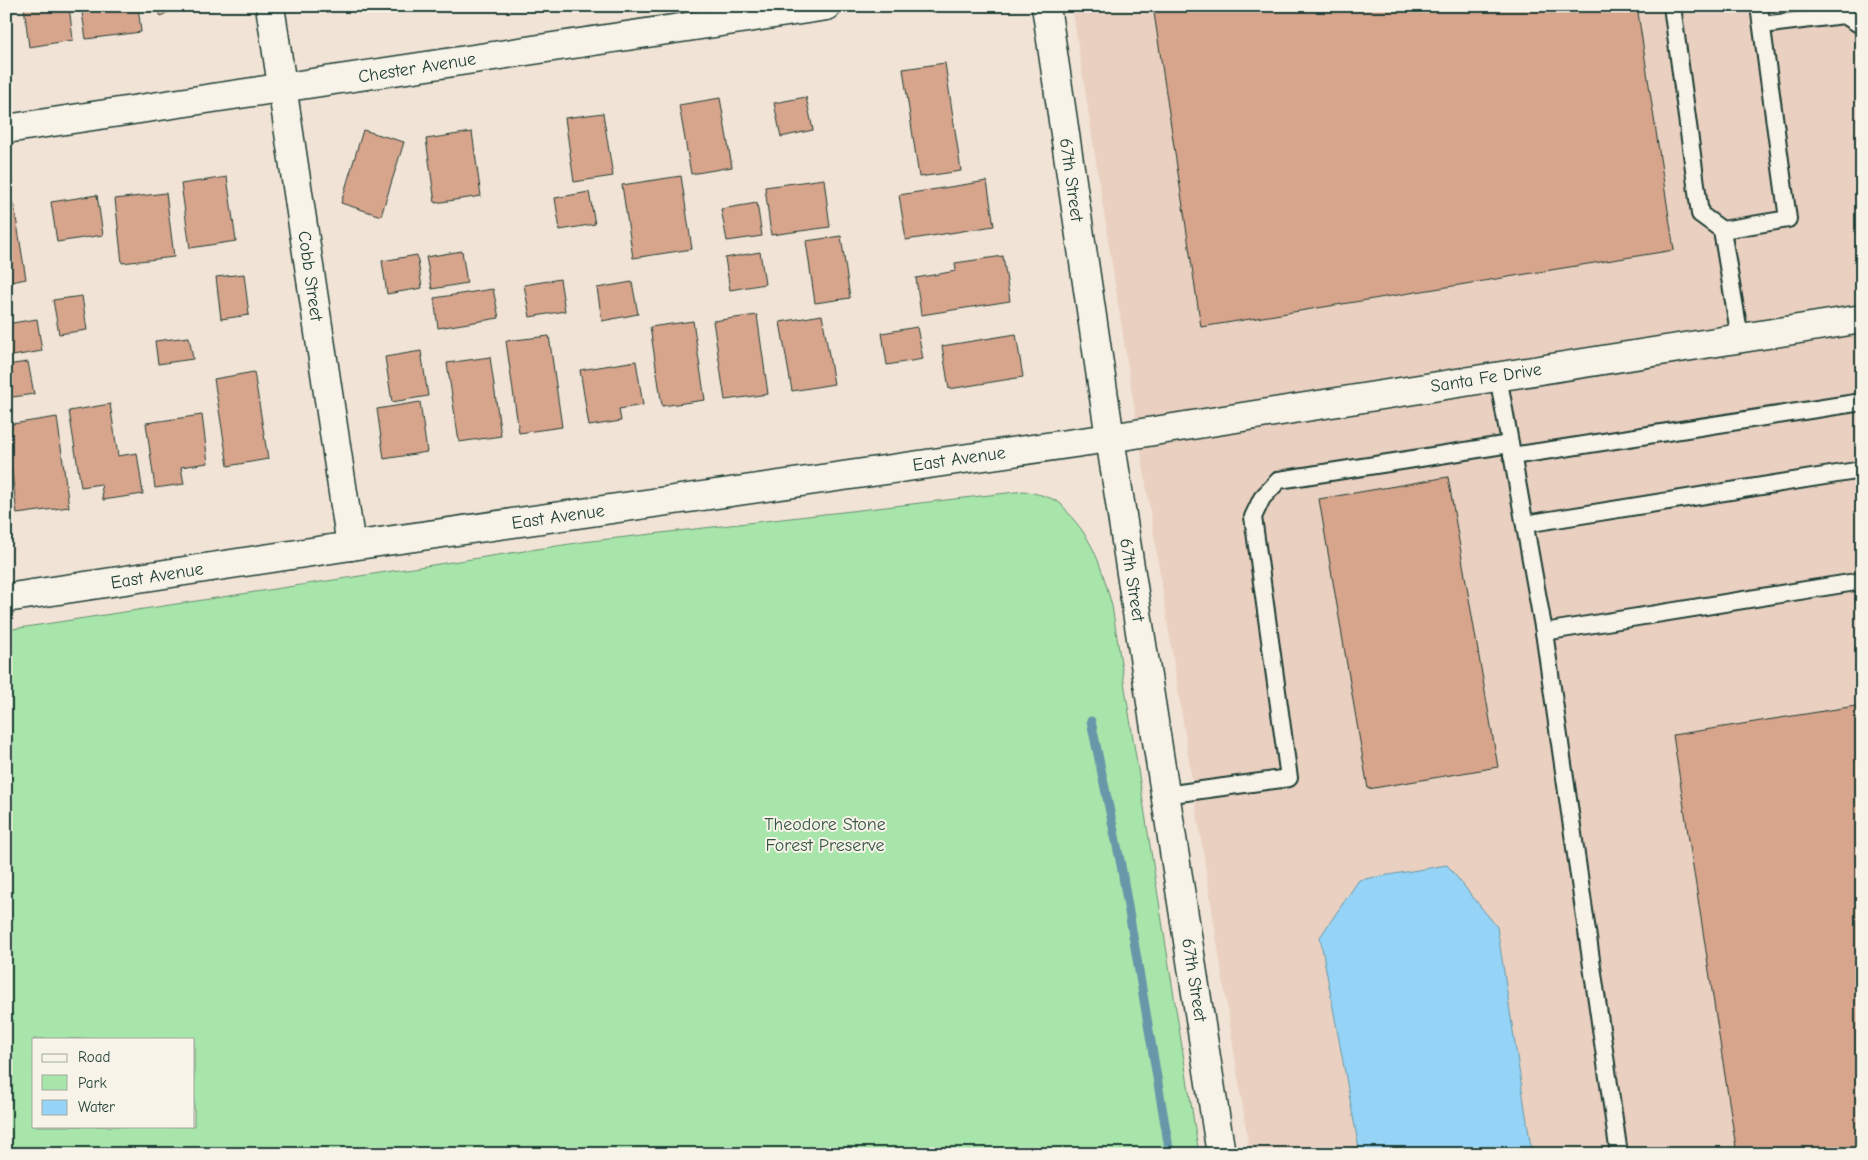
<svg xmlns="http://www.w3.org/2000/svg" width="1868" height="1160" viewBox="0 0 1868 1160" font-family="'Comic Neue',sans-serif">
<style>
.built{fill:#e9d0c0}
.green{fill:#a8e5ab;stroke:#649170;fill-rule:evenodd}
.water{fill:#96d4f7;stroke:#6698a9}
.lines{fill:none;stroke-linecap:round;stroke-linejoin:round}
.stream{stroke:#6698a9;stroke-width:9}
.building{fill:#d7a48c;stroke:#1f3d34}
.lane-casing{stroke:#1f3d34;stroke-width:20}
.street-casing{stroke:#1f3d34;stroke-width:31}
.secondary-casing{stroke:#1f3d34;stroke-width:31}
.lane{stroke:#f7f3e8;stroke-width:16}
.street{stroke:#f7f3e8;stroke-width:28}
.secondary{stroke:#f7f3e8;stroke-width:28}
.labels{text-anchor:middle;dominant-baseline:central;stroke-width:4;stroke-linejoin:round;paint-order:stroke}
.street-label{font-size:18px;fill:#1f3d34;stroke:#f7f3e8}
.park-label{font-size:18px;fill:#345646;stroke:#f7f3e8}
</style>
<rect width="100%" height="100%" fill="#f1e3d6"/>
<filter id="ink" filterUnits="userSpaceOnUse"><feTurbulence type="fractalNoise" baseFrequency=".02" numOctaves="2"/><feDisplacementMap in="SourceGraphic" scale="10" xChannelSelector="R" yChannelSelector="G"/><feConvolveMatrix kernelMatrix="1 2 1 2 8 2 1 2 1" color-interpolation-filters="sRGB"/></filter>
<g filter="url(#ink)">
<path class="built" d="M1072,6H1862V1154H1250Z"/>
<path class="green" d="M1024,491C1037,494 1050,496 1061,504C1065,508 1069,514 1073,519C1096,545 1103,573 1112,606L1199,1154H6V630L583,542ZM34,1039H194V1126H34Z"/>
<path class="water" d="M1447,865L1497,927L1532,1154H1360L1320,937L1359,880Z"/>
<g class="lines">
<path class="stream" d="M1091,721L1121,865L1170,1154"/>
</g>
<g class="building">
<path d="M24,6H69L73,40L29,47Z"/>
<path d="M81,6H138L141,32L86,39Z"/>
<path d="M155,6H178L161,16Z"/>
<path d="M1153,6H1637L1674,250L1201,327Z"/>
<path d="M945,63L961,171L919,177L903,69Z"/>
<path d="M806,97L813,130L781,137L774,103Z"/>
<path d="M720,98L732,167L691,174L679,105Z"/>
<path d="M603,113L613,176L574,182L565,118Z"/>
<path d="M363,130L404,142L381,216L341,203Z"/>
<path d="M472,132L481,196L435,203L426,139Z"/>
<path d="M681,176L692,249L633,258L622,185Z"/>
<path d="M227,177L236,241L190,248L181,184Z"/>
<path d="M824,179L830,227L771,235L765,187Z"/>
<path d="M987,181L994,226L906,240L899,195Z"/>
<path d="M589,192L595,224L560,230L555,198Z"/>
<path d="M166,193L174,257L122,263L115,199Z"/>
<path d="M97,195L103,235L57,242L51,202Z"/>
<path d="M757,203L762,236L727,241L721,209Z"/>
<path d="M14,205L26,279L6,283V206Z"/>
<path d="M841,236L850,298L815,303L806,241Z"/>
<path d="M462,251L467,283L432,289L426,257Z"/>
<path d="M760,252L765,284L730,290L725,258Z"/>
<path d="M417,255L422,288L387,294L382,261Z"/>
<path d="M1003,256L1010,301L921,315L916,278L956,271L955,263Z"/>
<path d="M244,274L249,315L221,319L216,277Z"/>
<path d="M560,279L565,311L530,317L524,285Z"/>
<path d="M632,282L638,314L602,321L597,288Z"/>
<path d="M493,289L499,318L438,328L434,298Z"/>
<path d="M82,296L87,330L59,334L53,300Z"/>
<path d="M757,315L768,394L725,400L713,321Z"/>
<path d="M822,315L834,384L792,391L780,322Z"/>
<path d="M37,319L42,351L7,357L6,324Z"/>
<path d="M693,321L705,400L662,406L650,327Z"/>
<path d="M917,327L923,359L887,365L882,333Z"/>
<path d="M1016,334L1023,377L949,389L942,346Z"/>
<path d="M549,336L562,427L519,433L506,341Z"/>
<path d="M189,337L193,359L158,364L155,341Z"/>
<path d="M421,351L428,396L392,402L385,357Z"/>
<path d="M490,357L501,436L459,442L447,363Z"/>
<path d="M636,361L643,405L619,409L621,421L589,426L580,370Z"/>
<path d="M28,362L34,394L6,398V365Z"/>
<path d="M254,372L268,459L228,466L214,379Z"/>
<path d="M420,402L427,452L384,459L377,409Z"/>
<path d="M110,404L118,456L137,453L143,494L103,500L101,484L81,487L69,411Z"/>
<path d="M202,415L208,463L181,467L184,484L155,488L146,423Z"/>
<path d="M57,417L69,507L17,514L6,425Z"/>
<path d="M1448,477L1498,767L1368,789L1319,499Z"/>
<path d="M1862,705V1154H1737L1673,735Z"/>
</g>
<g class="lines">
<defs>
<g id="lane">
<path d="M1672,6L1700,214L1722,230"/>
<path d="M1762,25L1844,15L1862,26"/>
<path d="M1740,338L1722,230L1788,219L1759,6"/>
<path d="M1498,376L1544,632L1862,581"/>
<path d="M1512,456L1862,402"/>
<path d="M1525,524L1862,470"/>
<path d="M1544,632L1619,1154"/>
<path d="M1165,795L1289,778L1253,517L1262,498L1279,480L1510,444"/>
</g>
<g id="street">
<path d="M270,6L351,546"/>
<path d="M1046,6L1110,438L1221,1154"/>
<path d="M6,129L827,6"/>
</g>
<path id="secondary" d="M6,598L351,546L1110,438L1862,319"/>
</defs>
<use href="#lane" class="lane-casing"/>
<use href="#street" class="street-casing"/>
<use href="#secondary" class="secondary-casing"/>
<use href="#lane" class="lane"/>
<use href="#street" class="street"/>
<use href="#secondary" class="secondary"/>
</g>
</g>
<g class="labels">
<g class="street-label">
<text transform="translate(417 68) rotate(-9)">Chester Avenue</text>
<text transform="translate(1071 180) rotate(82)">67th Street</text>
<text transform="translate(310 276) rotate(82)">Cobb Street</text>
<text transform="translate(1486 378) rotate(-9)">Santa Fe Drive</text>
<text transform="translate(959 459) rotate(-8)">East Avenue</text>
<text transform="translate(558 517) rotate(-8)">East Avenue</text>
<text transform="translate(157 576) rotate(-9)">East Avenue</text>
<text transform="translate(1132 580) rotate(81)">67th Street</text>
<text transform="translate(1194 980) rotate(81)">67th Street</text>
</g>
<g class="park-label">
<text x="825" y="824">Theodore Stone<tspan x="825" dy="21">Forest Preserve</tspan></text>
</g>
</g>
<rect width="1868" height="1160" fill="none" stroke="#f7f3e8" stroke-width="25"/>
<rect x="12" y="12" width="1843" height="1135" fill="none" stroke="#1f3d34" stroke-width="2" filter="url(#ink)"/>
<rect x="32" y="1038" width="162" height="90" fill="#f7f3e8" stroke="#a1aaa0"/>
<rect x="42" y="1054" width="25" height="8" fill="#f7f3e8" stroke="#a1aaa0"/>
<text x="78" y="1062" font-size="15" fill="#1f3d34">Road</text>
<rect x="42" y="1075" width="25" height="15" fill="#a8e5ab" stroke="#a1aaa0"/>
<text x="78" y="1088" font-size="15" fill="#1f3d34">Park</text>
<rect x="42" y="1100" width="25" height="15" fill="#96d4f7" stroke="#a1aaa0"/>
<text x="78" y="1112" font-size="15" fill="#1f3d34">Water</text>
</svg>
